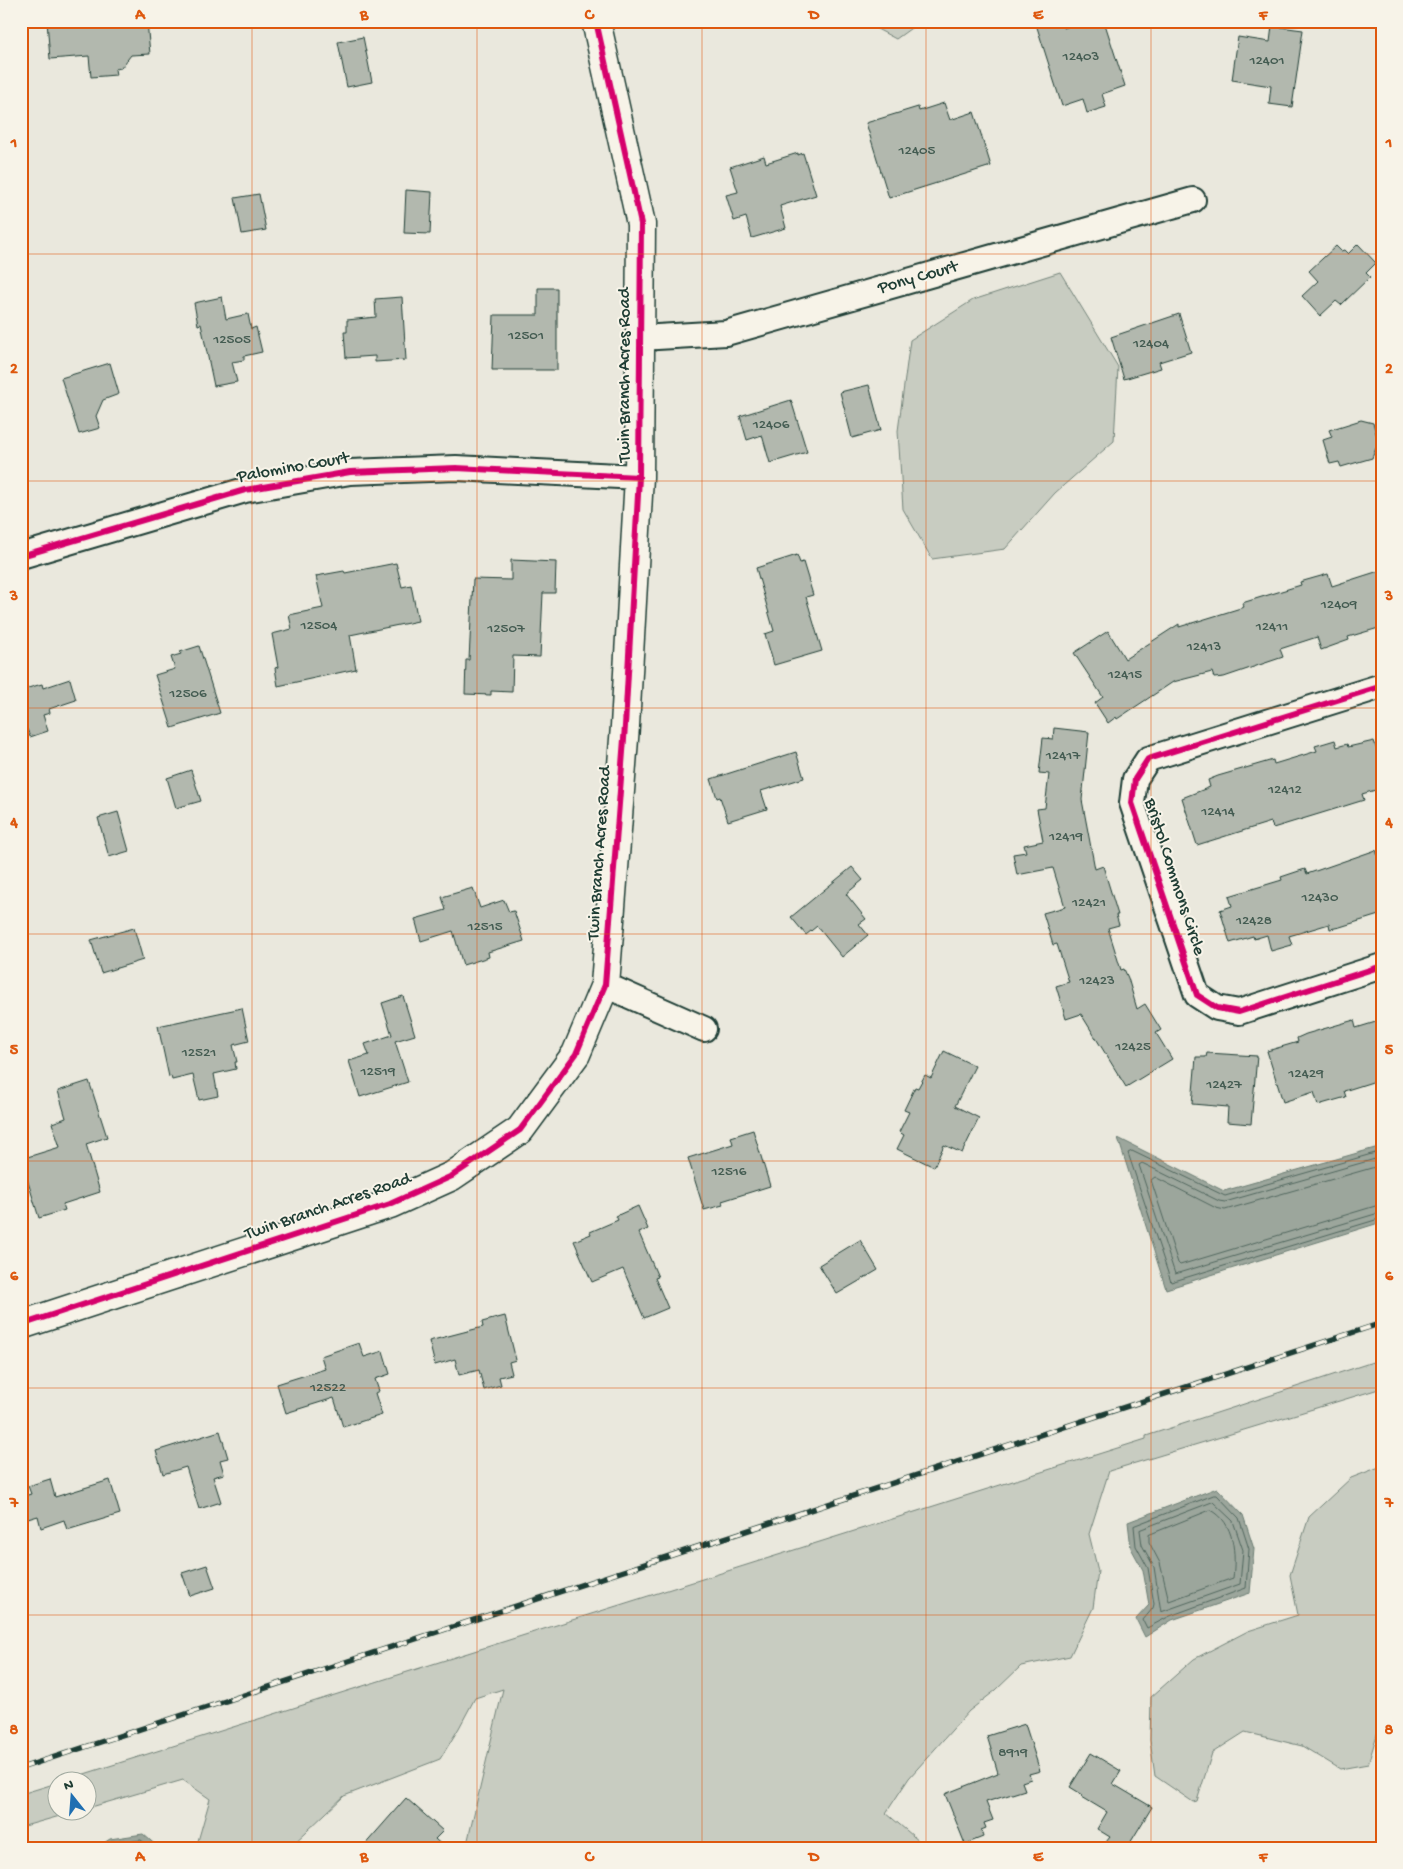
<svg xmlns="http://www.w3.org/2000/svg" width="1403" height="1869" viewBox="0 0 1403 1869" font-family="'Gochi Hand',sans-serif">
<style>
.green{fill:#c8ccc1;stroke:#74847a}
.water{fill:#9ca69c;stroke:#6a7c72}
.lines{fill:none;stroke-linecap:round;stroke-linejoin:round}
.shore{stroke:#51675e;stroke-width:1}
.building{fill:#b2b8ae;stroke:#1f3d34}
.minor-casing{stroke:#1f3d34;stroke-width:28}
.tertiary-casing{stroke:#1f3d34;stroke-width:31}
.minor{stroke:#f7f3e8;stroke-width:24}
.tertiary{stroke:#f7f3e8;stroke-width:28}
.rail-casing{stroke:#1f3d34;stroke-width:5.5}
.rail{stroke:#f7f3e8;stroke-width:4;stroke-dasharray:11;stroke-linecap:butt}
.cycleway-casing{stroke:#f7f3e8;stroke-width:9}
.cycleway{stroke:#d6006c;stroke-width:6}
.grid{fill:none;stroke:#de580e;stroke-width:1;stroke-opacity:0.55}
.labels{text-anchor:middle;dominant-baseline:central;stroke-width:4;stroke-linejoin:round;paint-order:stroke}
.number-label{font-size:15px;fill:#445c52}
.street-label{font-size:18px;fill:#1f3d34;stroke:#f7f3e8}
.neatline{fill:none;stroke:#de580e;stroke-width:2}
.grid-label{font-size:16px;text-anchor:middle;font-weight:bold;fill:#de580e}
</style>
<rect width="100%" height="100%" fill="#eae8dd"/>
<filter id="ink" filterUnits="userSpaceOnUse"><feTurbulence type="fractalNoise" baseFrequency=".02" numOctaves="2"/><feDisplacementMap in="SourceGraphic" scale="10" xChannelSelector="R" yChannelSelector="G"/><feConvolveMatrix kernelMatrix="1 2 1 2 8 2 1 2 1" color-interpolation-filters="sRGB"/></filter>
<g filter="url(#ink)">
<g class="green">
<path d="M862,21H921L896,39Z"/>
<path d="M1060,272L1118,367L1114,441L1055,493L1005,549L932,559L903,509L898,431L910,340L973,300Z"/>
<path d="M1382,1359V1388L1109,1471L1089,1534L1098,1571L1093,1608L1070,1656L1021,1666L996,1690L969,1711L909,1778L886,1813L926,1847L471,1848L467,1844L503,1689L475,1698L459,1728L440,1759L344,1796L289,1848H196L210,1799L183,1780L88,1808V1782L62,1781L1146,1439V1436Z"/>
<path d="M1382,1466V1718L1368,1764L1340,1769L1302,1746L1245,1732L1212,1753L1197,1801L1193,1802L1155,1776L1150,1740L1151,1697L1194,1659L1248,1631L1298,1615L1290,1575L1309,1517L1351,1478Z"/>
<path d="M57,1783L58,1812H74L21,1827V1794Z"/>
</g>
<g class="water">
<path d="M1118,1138L1224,1191L1382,1146V1222L1166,1289Z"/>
<path d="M1217,1488L1243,1515L1254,1549L1250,1593L1172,1620L1145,1637L1136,1619L1149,1605L1143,1570L1131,1548L1128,1522Z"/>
<path d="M143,1834L159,1848H96L110,1839Z"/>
</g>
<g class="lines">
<g class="shore">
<path d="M1382,1151L1225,1196L1132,1151L1128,1153L1171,1282L1382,1218"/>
<path d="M1382,1157L1225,1202L1219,1201L1142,1163L1139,1165L1175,1274L1382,1212"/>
<path d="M1382,1165L1225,1210L1216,1208L1155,1177L1151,1180L1178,1263L1180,1265L1382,1204"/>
<path d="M1214,1495H1217L1239,1518L1249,1549L1246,1588L1170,1616L1147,1628L1143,1620L1153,1608L1154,1604L1148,1568L1136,1546L1134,1526Z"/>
<path d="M1213,1502L1233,1521L1243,1550L1240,1584L1161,1612L1154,1567L1142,1545L1140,1530Z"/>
<path d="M1211,1510C1235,1522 1236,1555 1233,1578L1169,1601L1160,1563L1149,1542V1535Z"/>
<path d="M105,1848L112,1844L141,1840L151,1848"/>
</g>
</g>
<g class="building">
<path d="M47,21H147L150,54L131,55L121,68L115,69L116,75L91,77L89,56L50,59Z"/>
<path d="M1035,21H1062L1064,28L1085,21H1104L1125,86L1102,94L1106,107L1087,113L1083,99L1062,106Z"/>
<path d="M1272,26L1303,30L1292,107L1269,104L1271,86L1232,80L1238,37L1270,42Z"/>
<path d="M363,37L372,82L347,87L338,42Z"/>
<path d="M944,103L950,120L974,112L991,166L889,198L866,123L918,107L919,111Z"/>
<path d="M798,153V155L803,153L816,195L780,206L786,228L752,238L746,217L734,221L726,195L738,192L730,167L764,156L766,163Z"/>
<path d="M406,190L432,192L430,234L404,233Z"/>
<path d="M259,194L266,230L242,234L235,198Z"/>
<path d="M1358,244L1376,263L1366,273L1370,277L1341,305L1336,301L1320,316L1302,296L1318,281L1309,271L1336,246L1341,251L1344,250L1348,254Z"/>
<path d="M538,288H557V370H492L494,315H538Z"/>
<path d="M222,297L226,319L248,314L251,329L256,327L262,352L244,356V360L232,362L237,382L214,386L201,324L198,325L194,303Z"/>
<path d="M402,297L406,360L375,362V356L346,358L344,332H347V320L376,317L375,299Z"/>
<path d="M1179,314L1191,352L1159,362L1161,368L1124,379L1111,337Z"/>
<path d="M110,363L119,394L103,400L96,416L100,428L79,434L61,378Z"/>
<path d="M869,385L881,430L852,438L840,392Z"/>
<path d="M791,400L807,452L770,463L762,435L747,440L740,416Z"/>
<path d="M1361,420L1373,423L1380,447L1376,448L1372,458L1341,467L1339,462L1330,464L1323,440L1332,437L1329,430Z"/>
<path d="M797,555L800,563L803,562L813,595L806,597L822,651L774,665L765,634L774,631L756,568Z"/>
<path d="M511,560L556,562L555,593H543L540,657L513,656L512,692L491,691V695L465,694L466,660H469L473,579L511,580Z"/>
<path d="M396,563L402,587L411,585L418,621L350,635L356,669L278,686L275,668L278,667L272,634L292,629L289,615L323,608L316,576L344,571L345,573Z"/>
<path d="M1382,570V627L1348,637L1349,640L1321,650L1317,637L1280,649L1283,657L1224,677L1214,678L1212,672L1173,682L1117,719L1116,717L1108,723L1095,703L1103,697L1074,653L1108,631L1125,659L1179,624V627L1244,607L1242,603L1301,585L1300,582L1328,574L1332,586Z"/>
<path d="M199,646L220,713L172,728L155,675L175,669L171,657L181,654L180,652Z"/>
<path d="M70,679L76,700L49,709L50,713L43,715L48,731L30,737L27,729L21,731V690L42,684L43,688Z"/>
<path d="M1054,728L1089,732L1082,800L1095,869L1103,866L1118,915H1116L1119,925L1108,928L1121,970L1124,969L1128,978L1137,1009L1145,1004L1161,1030L1156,1033L1172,1059L1126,1087L1081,1014L1066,1019L1056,986L1069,982L1057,944L1053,945L1043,913L1065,907L1053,868L1017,875L1013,854L1026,852L1024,845L1043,841L1037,809L1045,808L1049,774L1039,773L1043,738L1053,739Z"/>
<path d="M1335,740L1337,747L1347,744L1348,747L1374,741L1382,766V788L1362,794L1364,800L1335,809L1273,828L1271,822L1197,845L1182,798L1210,787L1208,780L1218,776L1273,760L1274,764L1317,751L1315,746Z"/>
<path d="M796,752L804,778L761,791L767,809L728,821L720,797L717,798L711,779Z"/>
<path d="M191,770L201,801L176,808L167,778Z"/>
<path d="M118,812L129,851L109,857L98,818Z"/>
<path d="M1376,850L1382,870V914L1340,927L1330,929L1329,924L1289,936L1292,945L1271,951L1267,935L1254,939L1253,936L1230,943L1220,910L1232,906L1229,896L1282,880L1281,877L1305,869L1307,874Z"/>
<path d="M852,867L863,880L846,894L866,919L859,924L868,935L842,957L817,926L806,935L791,917Z"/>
<path d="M473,888L480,908L504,900L509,912L514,911L524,941L488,952L489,957L463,965L453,931L421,941L415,919L446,910L442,897Z"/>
<path d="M134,928L143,960L101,973L91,940Z"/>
<path d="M403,996L415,1035L395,1041L408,1082L360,1097L349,1061L369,1055L365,1044L392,1035L382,1003Z"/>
<path d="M242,1008L249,1041L233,1045L237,1062H235L236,1069L214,1074L218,1096L199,1100L193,1075L172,1080L171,1076L169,1077L158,1026Z"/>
<path d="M1354,1020L1356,1028L1379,1021L1382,1031V1079L1344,1091L1346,1097L1318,1105L1314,1092L1283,1102L1267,1051L1298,1042L1297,1038L1306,1034Z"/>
<path d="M944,1051L975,1066L955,1106L979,1118L962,1153L944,1145L934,1167L897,1149L904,1135L899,1132L909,1112L904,1110L915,1087L918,1088L925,1075L931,1078Z"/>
<path d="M1207,1053L1257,1056L1251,1124L1227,1122L1228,1107L1192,1104L1196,1057H1206Z"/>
<path d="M89,1081L107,1137L86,1144L100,1192L63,1204L65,1210L39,1218L21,1159L60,1147L52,1123L66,1118L58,1091Z"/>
<path d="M753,1130L770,1186L722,1201L723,1205L704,1210L688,1158L733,1144L731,1137Z"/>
<path d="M638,1206L648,1229L639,1233L658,1277L655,1278L668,1308L644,1318L623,1269L592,1282L574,1241L591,1234L590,1232L618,1220L616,1216Z"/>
<path d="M860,1240L878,1270L837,1294L819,1265Z"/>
<path d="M505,1316L516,1360L509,1362L512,1374L499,1377L501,1385L484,1390L479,1370L459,1375L455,1359L435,1365L429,1341L483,1327L482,1322Z"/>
<path d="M359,1343L364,1357L383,1351L390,1374L375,1379L379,1391L375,1393L382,1415L343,1427L334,1398L286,1413L277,1384L325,1369L321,1356Z"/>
<path d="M220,1431L228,1458L220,1460L224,1474L213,1477L221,1502L199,1509L186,1467L163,1474L156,1451Z"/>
<path d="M50,1479L55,1497L110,1480L120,1514L67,1530L64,1520L41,1528L38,1516L21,1521V1497L31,1494L28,1486Z"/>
<path d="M207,1565L215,1588L190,1596L182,1573Z"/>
<path d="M1025,1724L1040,1771L1029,1774L1031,1779L1022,1782L1025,1790L986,1802L993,1820L984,1823L986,1828L981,1830L983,1837L965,1844L945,1794L998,1773L987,1736Z"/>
<path d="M1091,1753L1121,1771L1113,1784L1152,1807L1127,1848H1116L1106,1842L1110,1837L1097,1829L1107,1812L1082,1797L1083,1795L1070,1787Z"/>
<path d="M406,1798L443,1831L435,1839L445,1848H362Z"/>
</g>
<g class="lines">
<defs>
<g id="minor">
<path d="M640,338L726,333L1193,200"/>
<path d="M21,556L245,490L350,472L456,468L639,477"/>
<path d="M1382,686L1148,759L1135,779L1132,803L1197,995L1217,1008L1239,1012L1382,966"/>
<path d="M605,985L704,1029"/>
</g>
<path id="tertiary" d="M21,1325L390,1204L452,1176L520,1130L576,1054L605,985L625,726L639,477L641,224L596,21"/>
</defs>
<use href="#minor" class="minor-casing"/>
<use href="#tertiary" class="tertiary-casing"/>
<use href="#minor" class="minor"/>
<use href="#tertiary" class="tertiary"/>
<defs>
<path id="rail" d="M21,1768L1382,1323"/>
</defs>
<use href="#rail" class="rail-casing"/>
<use href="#rail" class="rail"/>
<defs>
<g id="cycleway">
<path d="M21,556L245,490L350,472L456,468L639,477"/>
<path d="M1382,686L1148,759L1135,779L1132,803L1197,995L1217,1008L1239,1012L1382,966"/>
<path d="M21,1325L390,1204L452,1176L520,1130L576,1054L605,985L625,726L639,477L641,224L596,21"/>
</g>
</defs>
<use href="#cycleway" class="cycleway-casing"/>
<use href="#cycleway" class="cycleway"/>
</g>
</g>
<path class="grid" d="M252,21V1848M477,21V1848M702,21V1848M926,21V1848M1151,21V1848M21,254H1382M21,481H1382M21,708H1382M21,934H1382M21,1161H1382M21,1388H1382M21,1615H1382"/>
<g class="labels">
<g class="number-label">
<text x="1081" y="57">12403</text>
<text x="1267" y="61">12401</text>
<text x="917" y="151">12405</text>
<text x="526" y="336">12501</text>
<text x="232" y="340">12505</text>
<text x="1151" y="344">12404</text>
<text x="771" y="425">12406</text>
<text x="1339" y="605">12409</text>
<text x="319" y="626">12504</text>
<text x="1272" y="627">12411</text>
<text x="506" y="629">12507</text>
<text x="1204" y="647">12413</text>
<text x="1125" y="675">12415</text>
<text x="188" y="694">12506</text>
<text x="1063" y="756">12417</text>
<text x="1285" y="790">12412</text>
<text x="1218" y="812">12414</text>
<text x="1066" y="837">12419</text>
<text x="1320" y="898">12430</text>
<text x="1089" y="903">12421</text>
<text x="1254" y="921">12428</text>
<text x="485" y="927">12515</text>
<text x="1097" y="981">12423</text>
<text x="1133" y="1047">12425</text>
<text x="199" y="1053">12521</text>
<text x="378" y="1072">12519</text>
<text x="1306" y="1074">12429</text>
<text x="1224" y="1085">12427</text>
<text x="729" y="1172">12516</text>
<text x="328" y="1388">12522</text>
<text x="1013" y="1753">8919</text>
</g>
<g class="street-label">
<text transform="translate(918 278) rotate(-16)">Pony Court</text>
<text transform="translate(625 375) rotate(-90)">Twin Branch Acres Road</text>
<text transform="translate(293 468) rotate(-10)">Palomino Court</text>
<text transform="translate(600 853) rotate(-86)">Twin Branch Acres Road</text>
<text transform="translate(1174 877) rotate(72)">Bristol Commons Circle</text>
<text transform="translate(328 1207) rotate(-19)">Twin Branch Acres Road</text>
</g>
</g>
<rect width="1403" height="1869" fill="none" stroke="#f7f3e8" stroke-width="55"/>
<g transform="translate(72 1796) rotate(343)"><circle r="24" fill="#f7f3e8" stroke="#a1aaa0"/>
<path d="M0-4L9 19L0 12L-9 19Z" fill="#1f6fb2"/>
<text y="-8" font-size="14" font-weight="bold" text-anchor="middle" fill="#1f3d34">N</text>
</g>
<rect x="28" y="28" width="1348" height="1814" class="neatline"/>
<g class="grid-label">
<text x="140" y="19">A</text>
<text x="364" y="19">B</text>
<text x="589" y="19">C</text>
<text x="814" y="19">D</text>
<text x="1038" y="19">E</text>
<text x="1263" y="19">F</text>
<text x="14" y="147">1</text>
<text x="1389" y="147">1</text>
<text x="14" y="373">2</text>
<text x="1389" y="373">2</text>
<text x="14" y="600">3</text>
<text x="1389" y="600">3</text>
<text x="14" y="827">4</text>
<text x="1389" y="827">4</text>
<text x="14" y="1054">5</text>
<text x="1389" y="1054">5</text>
<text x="14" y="1280">6</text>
<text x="1389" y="1280">6</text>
<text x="14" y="1507">7</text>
<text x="1389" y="1507">7</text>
<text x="14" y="1734">8</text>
<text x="1389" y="1734">8</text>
<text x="140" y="1861">A</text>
<text x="364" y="1861">B</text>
<text x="589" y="1861">C</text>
<text x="814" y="1861">D</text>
<text x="1038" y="1861">E</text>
<text x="1263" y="1861">F</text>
</g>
</svg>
